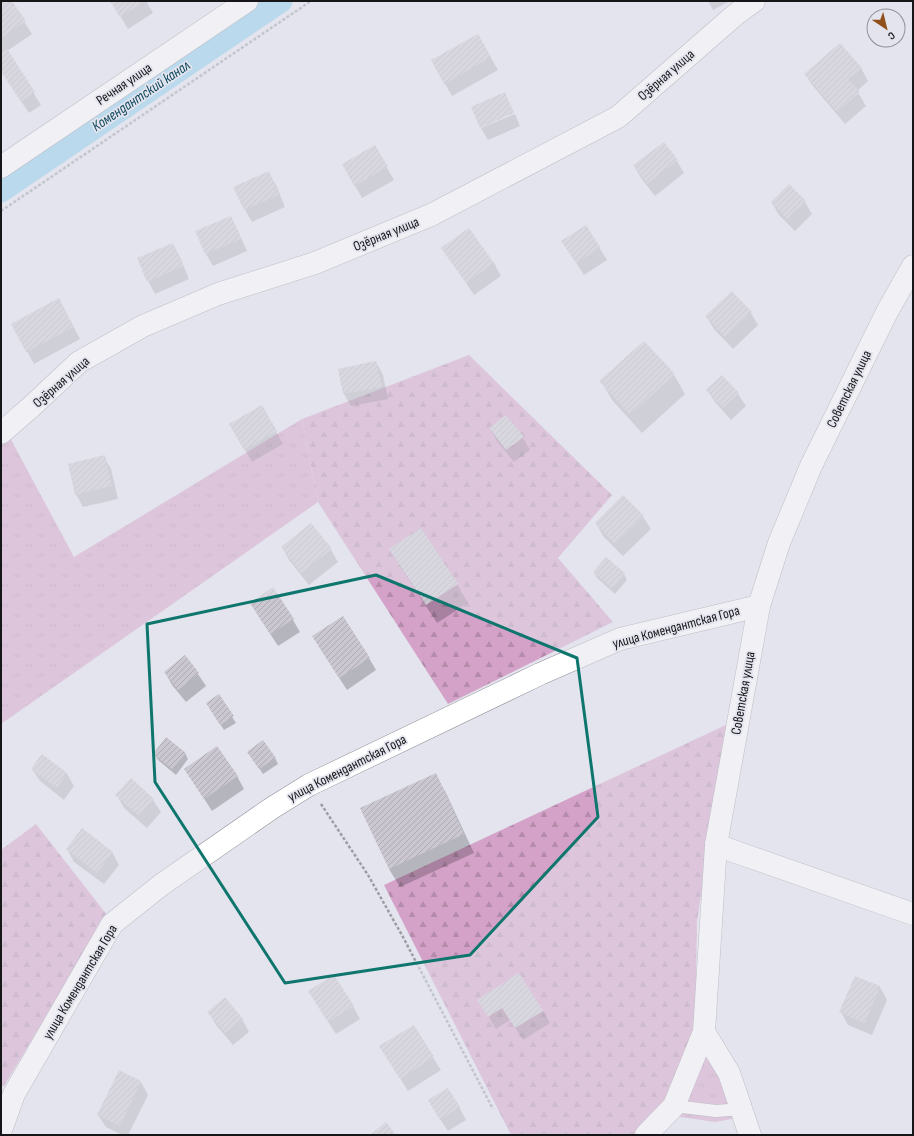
<svg xmlns="http://www.w3.org/2000/svg" width="914" height="1136" viewBox="0 0 914 1136" font-family="'Sofia Sans Condensed',sans-serif">
<style>
.grass{fill:url(#grass-tufts)}
.forest{fill:url(#forest-firs)}
.shadow{fill:#0003}
.lines{fill:none;stroke-linecap:round;stroke-linejoin:round}
.canal{stroke:#87ccec;stroke-width:23}
.building{fill:url(#building-hatch)}
.lane-casing{stroke:#909199;stroke-width:13}
.street-casing{stroke:#909199;stroke-width:23}
.path{stroke:#9d9ea5;stroke-width:2.5;stroke-dasharray:3 2;stroke-linecap:butt}
.lane{stroke:#fff;stroke-width:12}
.street{stroke:#fff;stroke-width:22}
.marked{fill:none;stroke:#0f766e;stroke-width:3;stroke-linejoin:round}
.labels{text-anchor:middle;dominant-baseline:central;stroke-width:3.5;stroke-linejoin:round;paint-order:stroke}
.street-label{font-size:14px;fill:#161619;stroke:#e3e4ed}
.water-label{font-size:15px;font-style:italic;fill:#0f495f;stroke:#e3e4ed}
</style>
<defs>
<pattern id="grass-tufts" width="24" height="20" patternUnits="userSpaceOnUse"><rect width="24" height="20" fill="#d4a2c8"/><path d="M3 7l-1-3M5 7V3M7 7l1-3M15 17l-1-3M17 17v-4M19 17l1-3" fill="none" stroke="#b58bab"/></pattern>
<pattern id="forest-firs" width="22" height="20" patternUnits="userSpaceOnUse"><rect width="22" height="20" fill="#d4a2c8"/><path d="M5 1l3.5 6h-7zM16 11l3.5 6h-7z" fill="#b58bab"/></pattern>
<pattern id="building-hatch" width="6" height="6" patternUnits="userSpaceOnUse"><rect width="6" height="6" fill="#cbc7d0"/><path d="M-1 1l2-2M0 6l6-6M5 7l2-2" fill="none" stroke="#aeaab2"/></pattern>
</defs>
<rect width="100%" height="100%" fill="#e3e4ed"/>
<g class="grass">
<path d="M302,419L318,502L1,724V441L8,434L74,557Z"/>
<path d="M695,1030L738,1068L752,1106L736,1118L715,1122L674,1116L662,1105Z"/>
</g>
<g class="forest">
<path d="M469,355L612,495L558,558L613,622L448,704L318,502L302,419Z"/>
<path d="M728,724L697,921L695,1030L662,1105L633,1135H511L384,885Z"/>
<path d="M36,824L107,915L4,1086L1,1085V850Z"/>
</g>
<g class="shadow">
<path d="M1,1H11L32,34L7,51L41,105L29,113L1,71Z"/>
<path d="M111,1H146L153,13L128,29Z"/>
<path d="M708,1H730L713,10Z"/>
<path d="M478,35L498,70L452,96L432,61Z"/>
<path d="M861,68L868,81L857,91L866,106L845,124L813,86L805,74Z"/>
<path d="M515,114L520,126L488,140L481,128Z"/>
<path d="M664,143L677,161L684,173L655,196L641,178L634,166Z"/>
<path d="M375,147L394,180L362,198L343,165Z"/>
<path d="M269,173L276,185L285,207L252,222L245,210Z"/>
<path d="M805,202L812,214L795,231L779,215L772,203Z"/>
<path d="M230,217L237,229L247,251L213,266L206,254L197,232Z"/>
<path d="M173,244L180,257L189,279L155,294L148,281Z"/>
<path d="M599,247L607,260L584,275L570,253Z"/>
<path d="M443,248L494,263L501,276L474,295Z"/>
<path d="M66,312L80,339L34,364L12,324Z"/>
<path d="M751,313L758,325L733,349L714,329L706,316Z"/>
<path d="M644,342L674,375L685,394L642,433L612,400L601,381Z"/>
<path d="M376,362L383,375L388,399L351,406L344,394Z"/>
<path d="M722,376L738,394L746,406L731,420L715,402L707,390Z"/>
<path d="M261,406L283,444L252,462L230,424Z"/>
<path d="M490,429L523,438L530,450L514,462L497,441Z"/>
<path d="M104,457L111,469L118,499L83,507L76,494Z"/>
<path d="M643,517L651,529L623,556L603,536L596,523Z"/>
<path d="M282,547L331,550L338,562L309,585L289,560Z"/>
<path d="M390,550L457,584L468,603L437,623L401,568Z"/>
<path d="M594,572L624,574L627,580L615,594L597,578Z"/>
<path d="M258,615L293,620L300,632L278,646Z"/>
<path d="M320,648L369,658L376,670L347,690Z"/>
<path d="M185,657L198,674L206,686L186,702L172,685L165,672Z"/>
<path d="M219,696L236,723L224,730L210,709Z"/>
<path d="M185,753L188,759L176,775L158,760L154,754Z"/>
<path d="M42,756L67,774L74,786L64,800L40,781L32,769Z"/>
<path d="M252,758H275L278,764L263,774Z"/>
<path d="M185,769L237,776L244,789L212,811Z"/>
<path d="M435,774L446,793L474,853L400,887L389,869Z"/>
<path d="M131,779L153,800L161,812L147,828L124,808L117,795Z"/>
<path d="M67,849L112,852L119,865L104,884L74,862Z"/>
<path d="M855,977L880,987L887,1000L872,1035L848,1025L841,1012Z"/>
<path d="M478,1000L543,1011L550,1023L523,1040L510,1020L496,1029Z"/>
<path d="M316,1003L353,1006L360,1019L336,1034Z"/>
<path d="M209,1013L242,1019L249,1032L233,1045L216,1025Z"/>
<path d="M413,1026L441,1070L408,1091L388,1059Z"/>
<path d="M119,1072L141,1082L148,1095L128,1135H122L106,1127L98,1115Z"/>
<path d="M459,1107L466,1120L448,1131L436,1113Z"/>
</g>
<g class="lines">
<path class="canal" d="M1,191L281,1"/>
</g>
<g class="building">
<path d="M1,1H12L26,21L1,38Z"/>
<path d="M110,1H145L120,17Z"/>
<path d="M478,34L491,57L444,84L431,60Z"/>
<path d="M840,43L862,68L848,79L860,92L837,112L804,74Z"/>
<path d="M7,49L35,92L21,102L1,71V53Z"/>
<path d="M505,92L514,113L480,128L471,107Z"/>
<path d="M664,142L678,160L647,184L633,165Z"/>
<path d="M375,145L388,167L354,186L342,164Z"/>
<path d="M269,171L279,195L244,210L233,187Z"/>
<path d="M789,184L806,201L787,219L771,202Z"/>
<path d="M231,216L241,239L205,254L195,231Z"/>
<path d="M586,225L600,247L576,263L561,241Z"/>
<path d="M469,228L494,263L466,283L441,248Z"/>
<path d="M173,243L183,266L147,282L137,258Z"/>
<path d="M732,291L752,312L725,337L705,316Z"/>
<path d="M59,298L74,327L26,352L11,324Z"/>
<path d="M644,341L675,374L630,415L599,381Z"/>
<path d="M376,361L382,387L343,394L338,369Z"/>
<path d="M722,375L739,393L723,408L706,390Z"/>
<path d="M262,405L277,431L244,450L229,424Z"/>
<path d="M506,415L524,437L506,450L489,428Z"/>
<path d="M105,455L112,486L75,495L68,464Z"/>
<path d="M623,495L644,516L615,544L595,523Z"/>
<path d="M311,523L332,549L301,573L281,547Z"/>
<path d="M421,528L458,584L426,605L389,549Z"/>
<path d="M606,557L625,573L612,588L593,572Z"/>
<path d="M273,587L294,619L270,634L250,603Z"/>
<path d="M343,616L370,658L339,678L312,636Z"/>
<path d="M185,655L199,673L178,690L164,672Z"/>
<path d="M219,694L234,716L220,725L206,703Z"/>
<path d="M166,737L186,753L172,769L153,754Z"/>
<path d="M263,740L276,758L259,769L247,752Z"/>
<path d="M217,746L238,776L204,799L184,769Z"/>
<path d="M42,754L67,773L57,788L31,769Z"/>
<path d="M436,773L464,834L389,869L360,808Z"/>
<path d="M131,778L154,799L139,816L115,795Z"/>
<path d="M82,828L113,852L97,873L66,849Z"/>
<path d="M519,973L543,1011L515,1028L502,1008L488,1017L477,1000Z"/>
<path d="M334,975L354,1006L328,1022L308,991Z"/>
<path d="M855,976L880,986L865,1023L839,1012Z"/>
<path d="M225,997L243,1019L225,1033L207,1012Z"/>
<path d="M414,1025L434,1057L400,1079L379,1046Z"/>
<path d="M119,1070L141,1081L120,1126L97,1115Z"/>
<path d="M448,1088L460,1107L440,1120L428,1100Z"/>
<path d="M386,1122L396,1135H370Z"/>
</g>
<g class="lines">
<defs>
<path id="lane" d="M674,1106L716,1111L742,1109"/>
<g id="street">
<path d="M1,167L247,1"/>
<path d="M1,433L31,407L79,362L143,326L218,294L315,263L431,215L618,117L735,15L754,1"/>
<path d="M716,845L913,914"/>
<path d="M704,1032L729,1073L750,1135"/>
<path d="M1,1130L14,1094L112,924L161,885L272,808L309,785L540,674L620,639L759,606"/>
<path d="M646,1135L674,1106L704,1032L716,845L759,606L779,543L811,466L887,312L913,266"/>
</g>
</defs>
<use href="#lane" class="lane-casing"/>
<use href="#street" class="street-casing"/>
<g class="path">
<path d="M1,211L311,1"/>
<path d="M321,804L368,875L403,937L493,1109"/>
</g>
<use href="#lane" class="lane"/>
<use href="#street" class="street"/>
</g>
<path d="M0 0H914V1136H0ZM376,575L577,658L598,817L470,955L285,983L155,782L147,624Z" fill="#e3e4ed" fill-opacity=".55" fill-rule="evenodd"/>
<path class="marked" d="M376,575L577,658L598,817L470,955L285,983L155,782L147,624Z"/>
<g class="labels">
<g class="street-label">
<text transform="translate(666 75) rotate(-41)">Озёрная улица</text>
<text transform="translate(124 84) rotate(-34)">Речная улица</text>
<text transform="translate(386 234) rotate(-22)">Озёрная улица</text>
<text transform="translate(61 382) rotate(-41)">Озёрная улица</text>
<text transform="translate(849 389) rotate(-64)">Советская улица</text>
<text transform="translate(676 627) rotate(-15)">улица Комендантская Гора</text>
<text transform="translate(743 693) rotate(-80)">Советская улица</text>
<text transform="translate(347 768) rotate(-27)">улица Комендантская Гора</text>
<text transform="translate(80 982) rotate(-59)">улица Комендантская Гора</text>
</g>
<g class="water-label">
<text transform="translate(141 96) rotate(-34)">Комендантский канал</text>
</g>
</g>
<rect width="914" height="1136" fill="none" stroke="#161619" stroke-width="4"/>
<g transform="translate(886 28) rotate(145)"><circle r="19" fill="#e3e4ed" stroke="#919298"/>
<path d="M0-3L7 15L0 10L-7 15Z" fill="#904f1b"/>
<text y="-6" font-size="11" font-weight="bold" text-anchor="middle" fill="#161619">С</text>
</g>
</svg>
